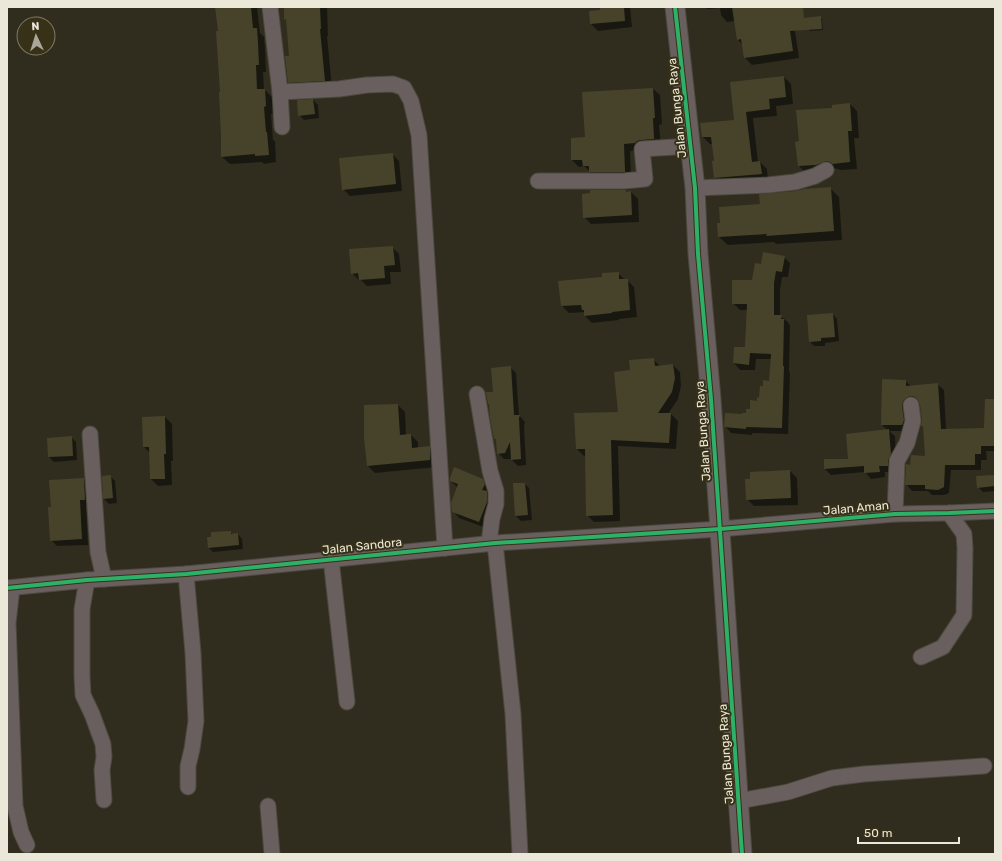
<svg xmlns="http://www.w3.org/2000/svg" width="1002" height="861" viewBox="0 0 1002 861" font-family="Rubik,sans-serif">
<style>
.shadow{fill:#0007}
.building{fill:#47432b}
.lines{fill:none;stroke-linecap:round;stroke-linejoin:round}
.minor-casing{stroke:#4c4a3e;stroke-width:17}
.tertiary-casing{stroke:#4c4a3e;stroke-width:21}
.minor{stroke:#695f5e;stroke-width:15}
.tertiary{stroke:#695f5e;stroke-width:19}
.cycleway-casing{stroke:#373118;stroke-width:6}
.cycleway{stroke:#2db169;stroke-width:4}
.labels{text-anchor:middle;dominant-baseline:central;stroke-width:4;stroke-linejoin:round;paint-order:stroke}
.street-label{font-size:12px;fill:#ece8d9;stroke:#373118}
</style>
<rect width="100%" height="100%" fill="#302d1f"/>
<g class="shadow">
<path d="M217,7H261H257L260,33L264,37L265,50L266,72H263L264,89L272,97L274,114H271L273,140L275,141L276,162L264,164L262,162L230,164L222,157L219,32Z"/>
<path d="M285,7H327L328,36H327L332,88L297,90L289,82L290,57L287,21L285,19Z"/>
<path d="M601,7H630L632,27L598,31L591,24L601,11Z"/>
<path d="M705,7H775L789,24L795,31L799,58L752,65L745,58L743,45L738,40L735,21L727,22L721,15L720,8L708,9Z"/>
<path d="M820,17L822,19L823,30L810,31L808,29Z"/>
<path d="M784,77L791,84L793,104L776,106L777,116L753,118L758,162H760L767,169L768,180L722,185L715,178V162L713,144H710L703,137L735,121Z"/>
<path d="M653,89L660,95L662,124L659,125L661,146L642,150L630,151L631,178H597L584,166L579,167L572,160L586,138Z"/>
<path d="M313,100L318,105L319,118L304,120L299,115Z"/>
<path d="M850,104L857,111L859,138H854L857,169L840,170L838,169L833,168L824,172L806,173L799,166L796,143L800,142L833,109Z"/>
<path d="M392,154L399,161L402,191L350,196L343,189Z"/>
<path d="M830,188L839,197L842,240L776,244L774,242L728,245L719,237L721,224L761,205L796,192Z"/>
<path d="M625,191L627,193L631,192L638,199L639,222L591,224L584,217Z"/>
<path d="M392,247L399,254L401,272H390L391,284L367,286L361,280H359L352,273Z"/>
<path d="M784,257L790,263L788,277H782L780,290V316L788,322L790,326L789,371L790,373L788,434L752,433V435L731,433L725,426L747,414L760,399L764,387L770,382L771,359H756L755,370H740L734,363L746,348L748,310H740L733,303L753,281L762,265Z"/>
<path d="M618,273L625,280H627L634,287L637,317L619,319V320L592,323L585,316V312L569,313L562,306L559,282L603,278Z"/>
<path d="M833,314L837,319L839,341L825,343V346H814L810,342Z"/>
<path d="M653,359L660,366L673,365L680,372L681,386L678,399L668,414H671L678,421L676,449L618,446L620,521L594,522L587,515L586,456H584L577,449L620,413L631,371Z"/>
<path d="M510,367L516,373L519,415L525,422L524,425L526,465L518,466L511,459H504L498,453L497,441L495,438L494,393Z"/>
<path d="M905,381L911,386L937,384L944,390L946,430L985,429L995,400V451H986L987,460H981V470H951L949,493L944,495H932L928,491H912L906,484L911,466L926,457L924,427L922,425L923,420L920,402H917L908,431H889L895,436L896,460L893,472H885V477L871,479L865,472L831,475L825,469L849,460L888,431L882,425Z"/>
<path d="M398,405L405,412L406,435H411L418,442V448L429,447L436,454L437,467L375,473L368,466Z"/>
<path d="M165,417L172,424L173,461H171L172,485L158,486L151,479L150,453L144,447Z"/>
<path d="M71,437L76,442L77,460L54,462L49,457L48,439Z"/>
<path d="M790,471L797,478L798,505L754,506L747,499L751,480Z"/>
<path d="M110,476L115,481L117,503L109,504L104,499L103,477Z"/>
<path d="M994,476L995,477V491L983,492L978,487Z"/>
<path d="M84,479L90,485L91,506H86L88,545L57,546L51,540L52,508Z"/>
<path d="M482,480L489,486L493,499L486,528L459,518L453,511L458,488L451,481Z"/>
<path d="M514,484H525L529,488L532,520L521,521L516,516Z"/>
<path d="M230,532L233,535L238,534L242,539L243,549L213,552L209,548Z"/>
</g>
<g class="building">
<path d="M215,7H251L253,28H257L258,42L259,65H256L257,89H265L266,106L264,107L266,132H267L269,155L255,156V154L221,157V136L219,92H220L216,31H218Z"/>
<path d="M284,7H320L321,29H320L325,81L288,83L285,56H289L286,19L284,20Z"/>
<path d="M600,7H624L625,21L590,24L589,11L600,10Z"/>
<path d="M732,7H803L804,18L821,16L822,29L790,31L793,51L744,58L741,39L737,40Z"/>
<path d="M784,76L786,97L769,99L770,109L746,112L752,162L760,161L762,174L714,178L712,161H714L711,137H702L700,123L734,120L730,82Z"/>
<path d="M653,88L655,118H653L654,139L641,140L637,141L635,143L624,144L625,172H589V166H583L582,160H571V138L585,137L582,92Z"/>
<path d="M313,99L315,114L298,116L297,100Z"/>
<path d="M850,103L852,131H848L850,162L832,164L830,162L826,161L816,165L798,166L795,142L799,141L796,110L832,108V105Z"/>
<path d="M393,153L396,184L342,190L339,158Z"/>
<path d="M831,187L834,231L766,236L767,234L718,237L717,223H720L719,207L760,204L759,194L796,191L804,189Z"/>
<path d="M590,190H626V192L631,191L632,215L583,218L582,194L590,193Z"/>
<path d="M393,246L395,265L384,266L385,278L359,280L358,273L351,274L349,249Z"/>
<path d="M763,252L785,256L782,272L776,271L774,283V315H782L781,319H784L783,366H784L782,428L746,427V429L724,427L725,413L742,414V413H746V409H750V400L757,401V397L759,398L760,386H763V380L769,381L771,354L750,353L749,365L733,363L734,347H745L747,304H732V280H752L755,263L761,264Z"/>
<path d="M619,272V279H628L630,310L612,312V313L584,316V310H582L581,305L561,306L558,281L602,277V273Z"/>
<path d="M833,313L835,337L821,338V341L809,342L807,315Z"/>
<path d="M654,358L655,366L673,364L675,378L672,392L658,413H671L669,443L611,440L613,515L586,516L585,449H576L574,413L618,412L614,372L630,370L629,360Z"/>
<path d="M511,366L514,415H520L519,418L521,459L511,460L510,442L505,453L497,454L496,439H494L490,418L489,404H488L486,392H493L491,368Z"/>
<path d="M882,379L906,380V386L938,383L941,429L984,428L985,399H995V446H981V454H975V465H945L944,487L938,490L925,489V485H905L906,464L910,465L911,455L925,456L923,426H921L922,420L920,404L918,400L915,397L910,396L906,398L903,401L902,406L904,420L902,425H881Z"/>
<path d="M398,404L400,435L411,434L412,448L430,446V460L367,466L364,438V405Z"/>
<path d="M165,416L166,454H164L165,479H150L149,447H143L142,417Z"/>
<path d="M889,429L891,454L888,460V466H879L880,472L864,473V466L824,469V459H848L846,434Z"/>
<path d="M72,436L73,456L48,457L47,438Z"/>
<path d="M454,467L483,479L485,484L482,490L487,491V502L479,522L452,512L451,503L458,484L450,481V478Z"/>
<path d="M790,470L791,498L746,500L745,479H750V472Z"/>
<path d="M111,475L113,498L103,499L102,476Z"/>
<path d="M994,475L995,486L977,488L976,476Z"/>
<path d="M84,478L85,500H80L82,539L50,541L48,507H51L49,480Z"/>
<path d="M513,483H525L528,515L515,516Z"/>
<path d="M231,531V534L238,533L239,545L208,548L207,537H211V532Z"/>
</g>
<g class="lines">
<defs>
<g id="minor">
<path d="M270,7L280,92L282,127"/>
<path d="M280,92L339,89L367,85L393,84L404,88L411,101L419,135L445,548"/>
<path d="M538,181H623L645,179L642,149L691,146"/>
<path d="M695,188L768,185L795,182L815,176L826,170"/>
<path d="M477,394L490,471L496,491V504L492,519L489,543"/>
<path d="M90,434L98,552L104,579"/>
<path d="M895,514L897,461L907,443L913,421L911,405"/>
<path d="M495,543L513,714L520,854"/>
<path d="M331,559L347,702"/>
<path d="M186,574L193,653L196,721L192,749L188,766V787"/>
<path d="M87,580L82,609V676L83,695L92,714L103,744L104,757L102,770L104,800"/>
<path d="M7,588L87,580L186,574L495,543L720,529L895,514L949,513L995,511"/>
<path d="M12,588L8,623L15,806L21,832L27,845"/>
<path d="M921,657L943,647L964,615L965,548L964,534L949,513"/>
<path d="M739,801L788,792L832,778L864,774L984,766"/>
<path d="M268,806L272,854"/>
</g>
<path id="tertiary" d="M675,7L695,188L698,254L711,399L742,854"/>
</defs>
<use href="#minor" class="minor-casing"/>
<use href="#tertiary" class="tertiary-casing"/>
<use href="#minor" class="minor"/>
<use href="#tertiary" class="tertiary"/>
<defs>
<g id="cycleway">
<path d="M675,7L695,188L698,254L711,399L742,854"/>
<path d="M7,588L87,580L186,574L495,543L720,529L895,514L949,513L995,511"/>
</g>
</defs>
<use href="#cycleway" class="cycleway-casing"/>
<use href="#cycleway" class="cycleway"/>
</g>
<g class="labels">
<g class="street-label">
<text transform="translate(677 108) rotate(-96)">Jalan Bunga Raya</text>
<text transform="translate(703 431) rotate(-94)">Jalan Bunga Raya</text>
<text transform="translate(856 508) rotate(-5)">Jalan Aman</text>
<text transform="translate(362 546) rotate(-6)">Jalan Sandora</text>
<text transform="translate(726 754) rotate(-94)">Jalan Bunga Raya</text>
</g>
</g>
<rect width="1002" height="861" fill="none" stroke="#ece8d9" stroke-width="16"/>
<g transform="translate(36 36) rotate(356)"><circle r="19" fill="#373118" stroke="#7f7a65"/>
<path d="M0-3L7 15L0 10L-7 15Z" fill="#aaa798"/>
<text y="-6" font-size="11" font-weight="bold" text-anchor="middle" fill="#ece8d9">N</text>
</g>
<path d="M858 837v6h101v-6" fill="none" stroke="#ece8d9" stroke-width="2"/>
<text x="864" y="837" font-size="12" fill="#ece8d9" stroke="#373118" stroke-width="3" paint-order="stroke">50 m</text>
</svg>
